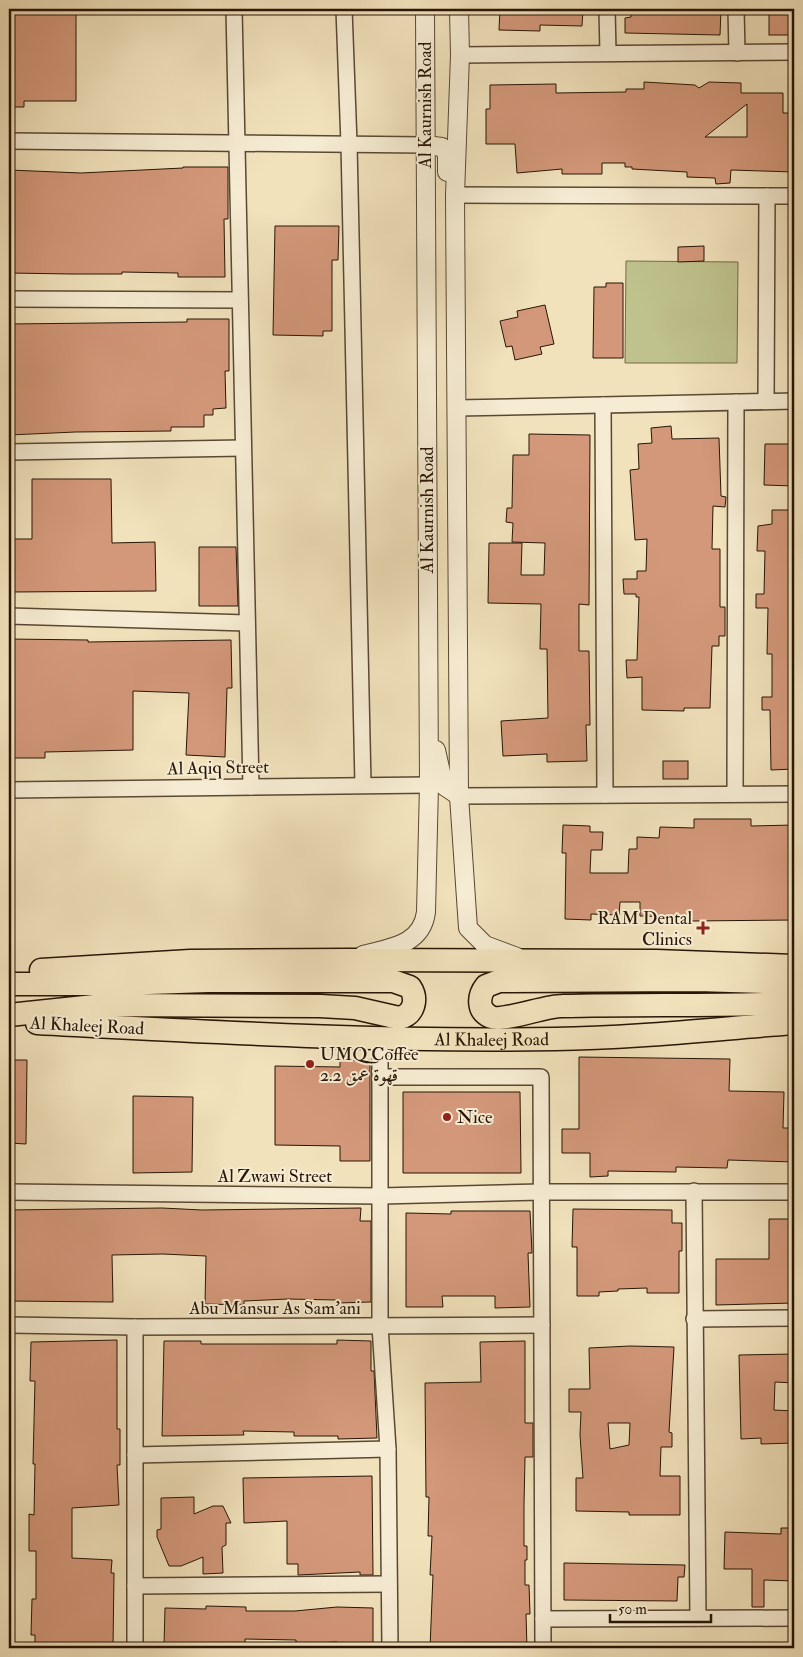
<svg xmlns="http://www.w3.org/2000/svg" width="803" height="1657" viewBox="0 0 803 1657" font-family="'IM FELL Double Pica',Amiri,serif">
<style>
.green{fill:#bfc28d;stroke:#746c4a}
.building{fill:#d3987a;stroke:#281506;fill-rule:evenodd}
.lines{fill:none;stroke-linecap:round;stroke-linejoin:round}
.minor-casing{stroke:#5a4834;stroke-width:18}
.tertiary-casing{stroke:#5a4834;stroke-width:20}
.primary-casing{stroke:#281506;stroke-width:25}
.minor{stroke:#f6ecd3;stroke-width:15}
.tertiary{stroke:#f6ecd3;stroke-width:18}
.primary{stroke:#f1e2bc;stroke-width:22}
.poi-dot{fill:#8f2418;stroke:#f6ecd3;stroke-width:2}
.labels{text-anchor:middle;dominant-baseline:central;stroke-width:4;stroke-linejoin:round;paint-order:stroke}
.street-label{font-size:18px;fill:#281506;stroke:#f6ecd3}
.poi-label{font-size:18px;fill:#281506;stroke:#f6ecd3;text-anchor:start}
</style>
<rect width="100%" height="100%" fill="#f1e2bc"/>
<filter id="stains"><feTurbulence type="fractalNoise" baseFrequency=".004" numOctaves="4"/><feColorMatrix values="0 0 0 0 .2 0 0 0 0 .09 0 0 0 0 .02 0 0 0 .5 -.17"/></filter>
<radialGradient id="worn" r=".72"><stop offset=".6" stop-color="#630" stop-opacity="0"/><stop offset="1" stop-color="#630" stop-opacity=".3"/></radialGradient>
<path class="green" d="M626,261L738,262L737,363H625Z"/>
<g class="building">
<path d="M9,9H76V101H24V107H9Z"/>
<path d="M500,9H583L582,26L540,25V31L499,30Z"/>
<path d="M631,9H721L720,35L625,33V18L631,17Z"/>
<rect x="769" y="9" width="25" height="26"/>
<path d="M644,82L695,85L699,88L709,82L741,83V93H783V113H794V172L731,170L730,183L716,184L715,178L687,177V172L632,169V167H625V163H602V174H562V169L517,173L515,144H486V109H490V85L556,84V93L626,92V89H644ZM747,104V137H705Z"/>
<path d="M183,167H228V219H224L225,277H178V273L122,272V274H71L9,273V170L81,173L183,168Z"/>
<path d="M275,226H339L338,260H332V331H323V336L273,335Z"/>
<path d="M704,246V261L678,262V247Z"/>
<path d="M606,283H623V358H593L594,287H606Z"/>
<path d="M545,305L554,344L540,347L542,354L515,360L512,346L506,347L500,321L518,317L517,311Z"/>
<path d="M187,319H229V371H225L226,408L213,409V415H204V427H171V431L75,432L9,435V324L187,322Z"/>
<path d="M671,426L672,439L719,438L721,496L726,497L725,507L713,506L712,549H720V607H725V636H719V646H712L710,708H684V711L642,710V677L627,678L626,660H637L639,597H636V594H624L623,579H637V571H646L647,539L635,540L630,470L639,469L638,444L652,443L651,428Z"/>
<path d="M529,434L590,435L589,605L579,604V651H589L590,725H586L587,761L547,762V754L503,756L501,721L548,718L547,649H540L541,604L488,603L489,543H522L521,575H544L545,543L512,542L513,523L506,522L507,508H512L513,455H529Z"/>
<path d="M765,444H794V486L764,485Z"/>
<path d="M32,479H111L112,543L155,542L156,591L9,592V539H32Z"/>
<path d="M772,510H794V769L771,770L770,710H762V697H772V654H767L768,608H756V594H764L765,551H757L758,526L772,524Z"/>
<path d="M199,547H236L238,606H199Z"/>
<path d="M9,639L88,640V642L231,640L232,688H227L225,757L186,755L189,693L133,691V750L45,752V758H9Z"/>
<rect x="663" y="761" width="25" height="18"/>
<path d="M694,819H751V826L794,825V920L691,921V917L640,916V902H620L619,915L591,914V920L565,919L566,853H562L563,825L590,826V832H603L602,850H591L590,873H628L629,849H637V837L659,838L660,827L694,828Z"/>
<path d="M579,1057L730,1059L729,1091L784,1092L783,1128H794V1162L728,1160L727,1168L676,1167V1172L608,1171V1176L590,1177V1153H562V1129H579Z"/>
<path d="M9,1060H27L26,1144L9,1143Z"/>
<path d="M340,1060H370V1161H340V1146L275,1145V1066L340,1067Z"/>
<path d="M403,1092H520L521,1173H403Z"/>
<path d="M133,1096L193,1097L192,1172L133,1173Z"/>
<path d="M162,1208L202,1210L361,1208L360,1221H371V1302L337,1303L336,1300L288,1299L244,1301V1305L205,1304L206,1256L163,1254L112,1255L113,1302L9,1301V1210Z"/>
<path d="M573,1209L672,1210V1223H682V1251H679V1293H647V1288L618,1289V1291L599,1292V1296H577V1247H572Z"/>
<path d="M451,1211H530L532,1253H528L530,1307L495,1308V1296H442L443,1307H406V1213L451,1214Z"/>
<path d="M769,1219H794V1303L716,1305V1259H769Z"/>
<path d="M117,1340V1429H120V1465H117L119,1505L72,1508V1558L112,1560L111,1573H114L113,1648H35V1635H31L32,1599H36V1551H29V1514L34,1515L35,1464H33L35,1381H30L31,1342Z"/>
<path d="M337,1340L371,1341V1371H374L377,1438L338,1439V1436H294V1432L243,1431L244,1435L162,1436L164,1341H201V1344H337Z"/>
<path d="M525,1341V1423H533V1457H525L524,1505V1546H527V1560H525V1585H529L530,1614H526L527,1648H430L433,1575H430L432,1536H428L429,1497H426L425,1383L481,1382L480,1342Z"/>
<path d="M630,1346L674,1347L669,1432L672,1433V1447H661L660,1476H680V1515H629V1512L576,1511V1478H583L580,1435L581,1412H569V1389H590L589,1348ZM608,1423H630L629,1445L610,1449Z"/>
<path d="M794,1354V1383L775,1382L774,1410L794,1411V1443L761,1444V1438L741,1439L739,1355Z"/>
<path d="M372,1476L373,1575H360V1572L298,1575V1564H287V1521L244,1523L243,1478Z"/>
<path d="M194,1497V1514L213,1506H223L231,1523H226V1545L222,1547L223,1573L203,1574V1557L181,1566H169L157,1537V1530L161,1529V1498Z"/>
<path d="M781,1528H794V1581L764,1580V1607H752V1569H724L725,1532L781,1534Z"/>
<path d="M564,1563L685,1565L684,1577H678L677,1601L564,1600Z"/>
<path d="M206,1606L246,1607V1611H295L337,1607L373,1608V1648H337V1642L296,1644V1640L245,1639V1645L164,1646L165,1608L206,1609Z"/>
</g>
<g class="lines">
<defs>
<g id="minor">
<path d="M234,9L251,787"/>
<path d="M344,9L349,144L363,785"/>
<path d="M607,9L608,53"/>
<path d="M736,9L737,53"/>
<path d="M460,55L794,52"/>
<path d="M9,141L425,145"/>
<path d="M455,195L794,196"/>
<path d="M9,299L240,300"/>
<path d="M766,401L767,196"/>
<path d="M603,405L605,795"/>
<path d="M457,408L794,401"/>
<path d="M9,452L243,448"/>
<path d="M9,616L247,623"/>
<path d="M9,790L429,785"/>
<path d="M735,794L736,402"/>
<path d="M459,796L794,794"/>
<path d="M380,1039V1326L388,1449L390,1648"/>
<path d="M381,1077H541L543,1648"/>
<path d="M694,1191L698,1618"/>
<path d="M9,1192L381,1196L542,1192H794"/>
<path d="M694,1319L794,1318"/>
<path d="M9,1325L135,1327L542,1325"/>
<path d="M135,1455L388,1449"/>
<path d="M135,1586L389,1584"/>
<path d="M543,1619L794,1618"/>
<path d="M135,1648V1327"/>
</g>
<g id="tertiary">
<path d="M459,9L460,55L455,195L459,796L468,928L485,945L517,957"/>
<path d="M425,145L442,147L447,154V172"/>
<path d="M436,750L444,786L459,796"/>
<path d="M363,955C390,948 422,945 426,912L429,785L425,9"/>
</g>
<g id="primary">
<path d="M41,970L190,961L348,960L656,961L794,966"/>
<path d="M794,983L697,980L499,981L486,986C478,996 477,1011 491,1017C503,1022 545,1006 562,1006C640,1004 717,1006 794,1003"/>
<path d="M9,984H119L208,981H393L410,987C418,999 414,1015 399,1018L355,1008L320,1006L104,1005L9,1015"/>
<path id="s1" d="M37,1023C210,1032 382,1042 555,1039C635,1038 714,1029 794,1023"/>
</g>
</defs>
<use href="#minor" class="minor-casing"/>
<use href="#tertiary" class="tertiary-casing"/>
<use href="#primary" class="primary-casing"/>
<use href="#minor" class="minor"/>
<use href="#tertiary" class="tertiary"/>
<use href="#primary" class="primary"/>
</g>
<g class="poi-dot">
<path d="M700.5 920.5h5v5h5v5h-5v5h-5v-5h-5v-5h5z"/>
<circle cx="310" cy="1064" r="5"/>
<circle cx="447" cy="1117" r="5"/>
</g>
<g class="labels">
<g class="street-label">
<text transform="translate(425 105) rotate(-90)">Al Kaurnish Road</text>
<text transform="translate(427 510) rotate(-90)">Al Kaurnish Road</text>
<text transform="translate(218 768) rotate(-1)">Al Aqiq Street</text>
<text transform="translate(87 1026) rotate(3)">Al Khaleej Road</text>
<text stroke="none"><textPath href="#s1" startOffset="455">Al Khaleej Road</textPath></text>
<text x="275" y="1176">Al Zwawi Street</text>
<text x="275" y="1308">Abu Mansur As Sam'ani</text>
</g>
<g class="poi-label">
<text x="692" y="918" text-anchor="end">RAM Dental<tspan x="692" dy="21">Clinics</tspan></text>
<text x="320" y="1054">UMQ Coffee<tspan x="320" dy="21">2.2 قهوة عمق</tspan></text>
<text x="457" y="1117">Nice</text>
</g>
</g>
<rect width="803" height="1657" fill="none" stroke="#f1e2bc" stroke-width="30"/>
<rect x="10" y="10" width="783" height="1637" fill="none" stroke="#281506" stroke-width="2.5"/>
<rect x="15" y="15" width="773" height="1627" fill="none" stroke="#281506"/>
<path d="M610 1614v8h101v-8" fill="none" stroke="#281506" stroke-width="2.5"/>
<text x="618" y="1614" font-size="15" fill="#281506" stroke="#f6ecd3" stroke-width="4" paint-order="stroke">50 m</text>
<rect width="100%" height="100%" filter="url(#stains)"/>
<rect width="100%" height="100%" fill="url(#worn)"/>
</svg>
